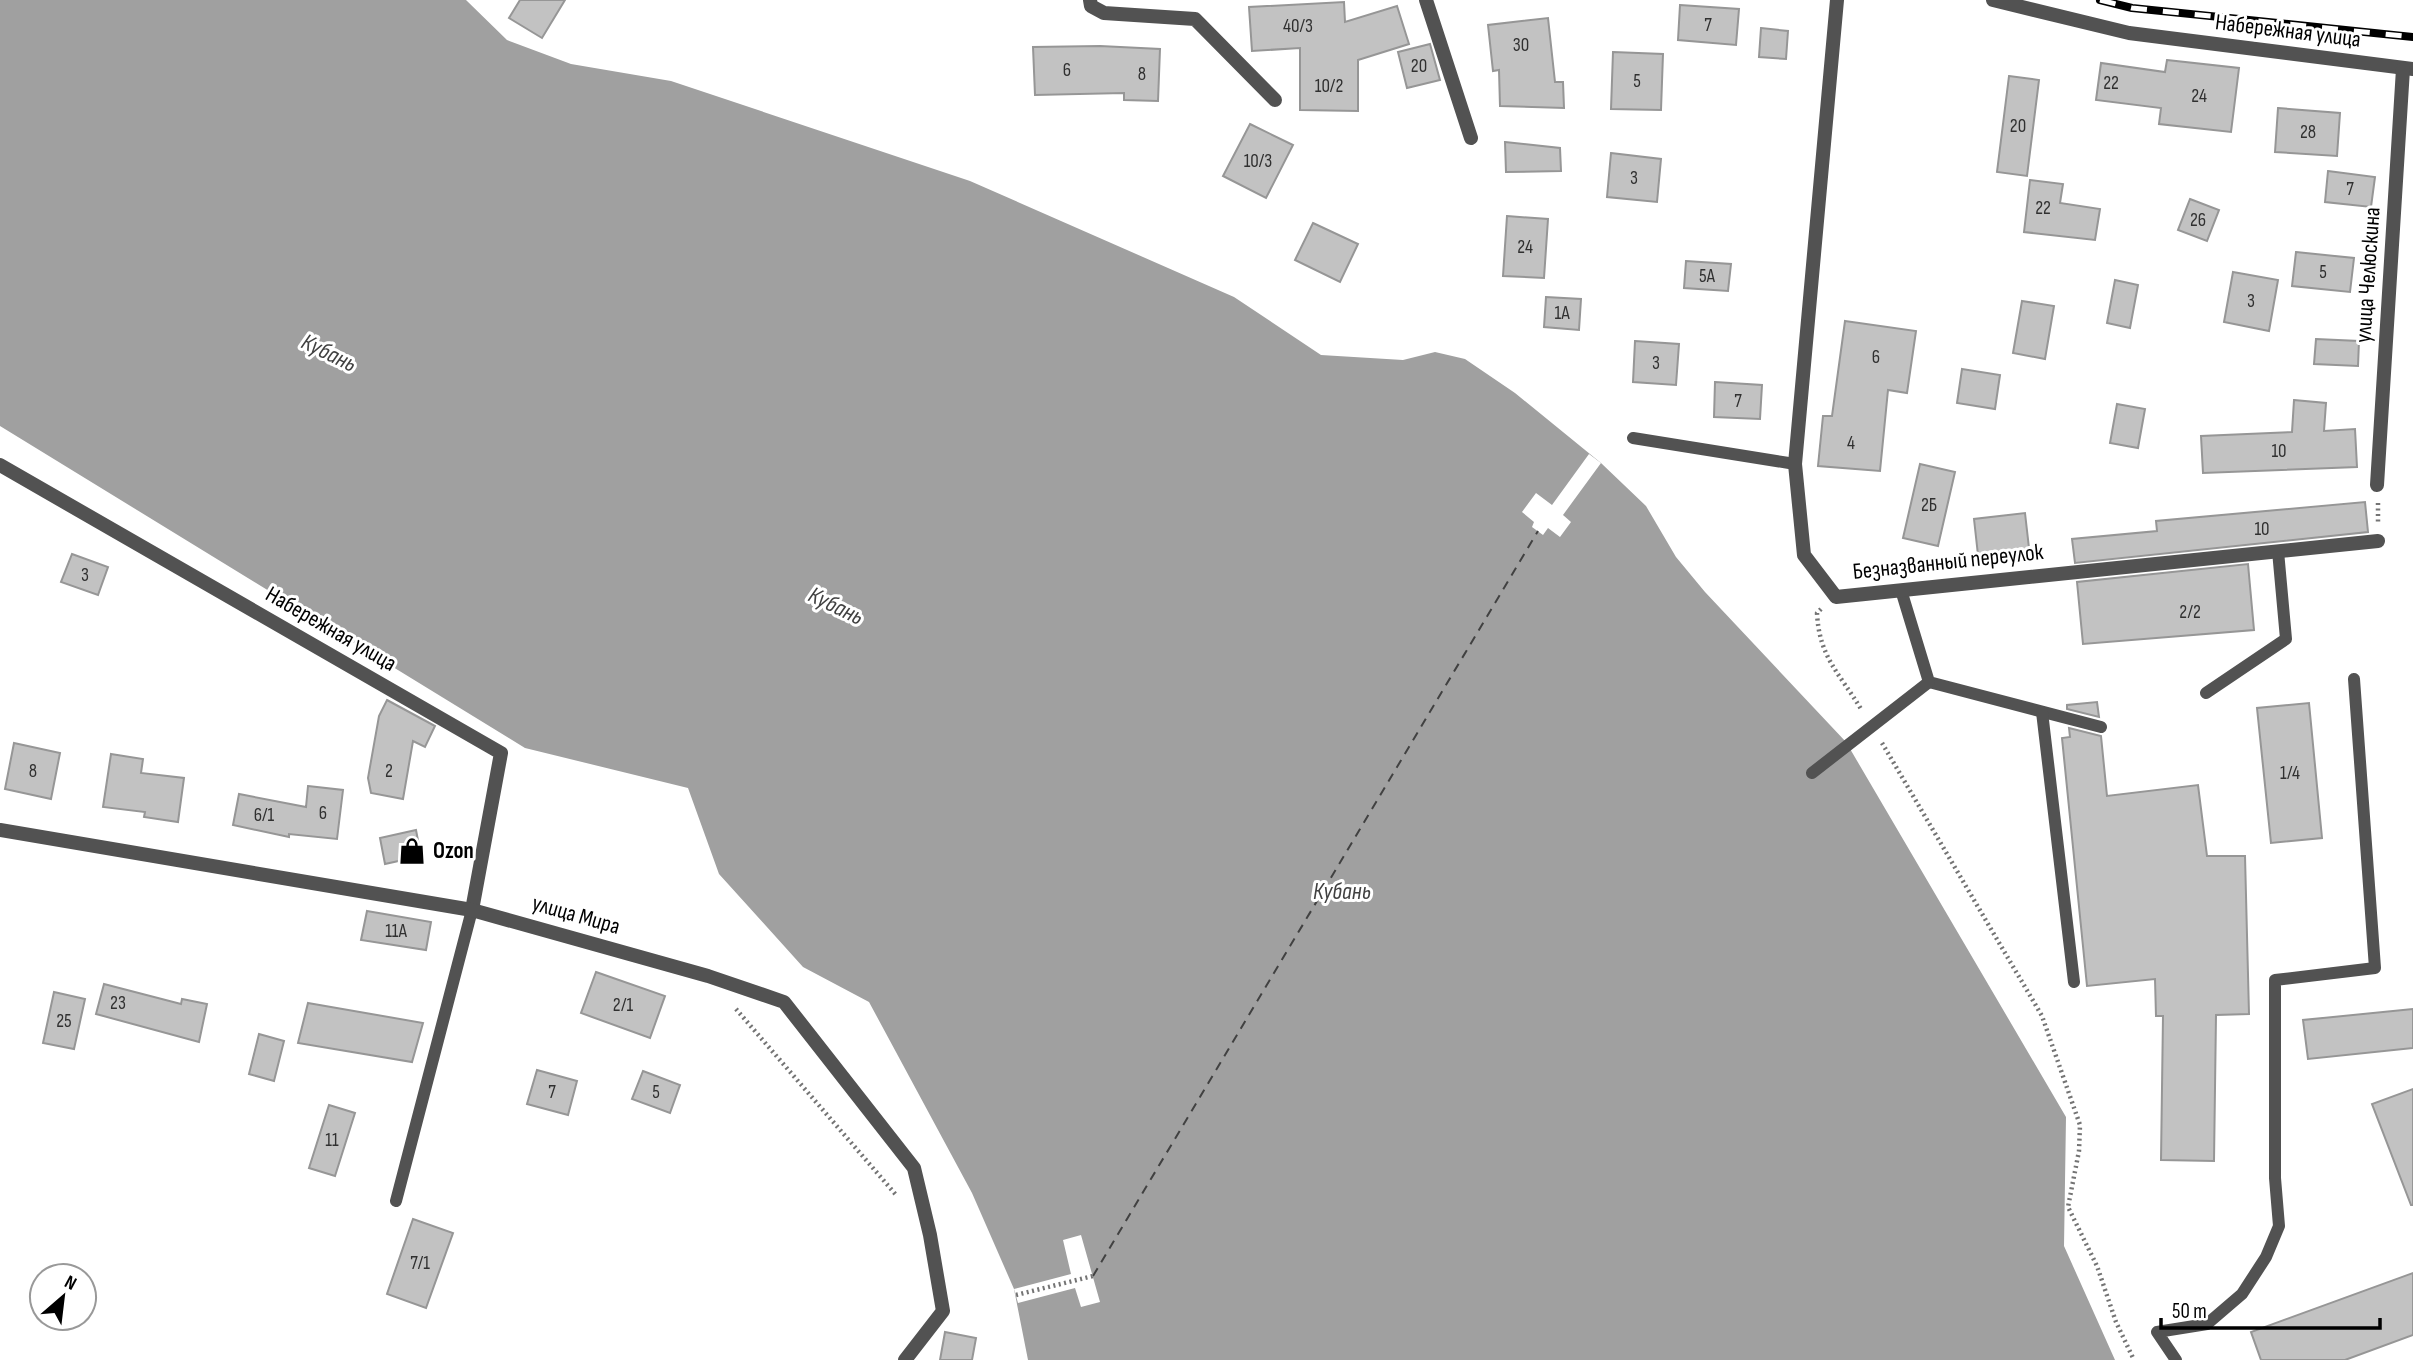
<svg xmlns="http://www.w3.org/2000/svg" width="2413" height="1360" viewBox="0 0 2413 1360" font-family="'Sofia Sans Condensed',sans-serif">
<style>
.water{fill:#a0a0a0}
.pier{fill:#fff}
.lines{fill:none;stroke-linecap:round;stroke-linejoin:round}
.ferry{stroke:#414141;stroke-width:2;stroke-dasharray:9 7;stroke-linecap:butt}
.building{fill:#c2c2c2;stroke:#969696;stroke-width:2}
.path{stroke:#747474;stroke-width:4.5;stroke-dasharray:2 3.5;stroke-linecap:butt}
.lane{stroke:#525252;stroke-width:12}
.street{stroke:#525252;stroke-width:14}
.rail-casing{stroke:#000;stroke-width:8}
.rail{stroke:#fff;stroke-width:5;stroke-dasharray:16;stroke-linecap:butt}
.labels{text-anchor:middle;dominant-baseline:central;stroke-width:6;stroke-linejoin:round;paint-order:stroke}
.number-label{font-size:19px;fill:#303030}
.street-label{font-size:23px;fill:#000;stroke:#fff}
.poi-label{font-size:23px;font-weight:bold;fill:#000;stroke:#fff;text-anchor:start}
.water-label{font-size:24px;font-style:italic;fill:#414141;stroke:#fff}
</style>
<rect width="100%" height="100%" fill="#fff"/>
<path class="water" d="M0,0H466L507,40L571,64L671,81L970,181L1234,297L1321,355L1403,360L1435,352L1465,359L1515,393L1601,463L1646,506L1676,557L1705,592L1846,742L2066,1117L2064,1246L2115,1360H1028L1014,1289L972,1193L869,1002L803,967L719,874L688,788L525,748L0,426Z"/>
<g class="pier">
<path d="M1589,454L1601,463L1563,515L1571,522L1560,537L1548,528L1543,535L1532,527L1534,522L1522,512L1536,493L1552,505Z"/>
<path d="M1081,1235L1100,1302L1081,1307L1075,1288L1018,1303L1014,1289L1071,1274L1063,1240Z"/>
</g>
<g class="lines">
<path class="ferry" d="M1093,1276L1538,531"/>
</g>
<g class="building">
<path d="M520,0H565L542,38L509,18Z"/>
<path d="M1344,2L1345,22L1397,6L1409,44L1358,60V111L1300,110V48L1252,51L1249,7Z"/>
<path d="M1680,5L1739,9L1736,45L1678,40Z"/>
<path d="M1548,18L1555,82H1563L1564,108L1500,106L1499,70L1493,71L1488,25Z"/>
<path d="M1761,28L1788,31L1786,59L1759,57Z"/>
<path d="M1430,44L1440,80L1407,88L1398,52Z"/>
<path d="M1100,46L1160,49L1158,101L1124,100V93L1035,95L1033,47Z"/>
<path d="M1613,52L1663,54L1661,110L1611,109Z"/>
<path d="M2167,60L2239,68L2231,132L2159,124L2161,108L2096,100L2101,63L2165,72Z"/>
<path d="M2009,76L2039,80L2027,176L1997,172Z"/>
<path d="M2278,108L2340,113L2337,156L2275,152Z"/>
<path d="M1250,124L1293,145L1266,198L1223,176Z"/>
<path d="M1505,142L1560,148L1561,171L1506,172Z"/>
<path d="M1611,153L1661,159L1657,202L1607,197Z"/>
<path d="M2328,171L2375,177L2371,207L2325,202Z"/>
<path d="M2030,180L2063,184L2060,203L2100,209L2095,240L2024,232Z"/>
<path d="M2190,199L2219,210L2207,241L2178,230Z"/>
<path d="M1507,216L1548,219L1544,278L1503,276Z"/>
<path d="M1313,223L1358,244L1340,282L1295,260Z"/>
<path d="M2296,252L2354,258L2350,292L2292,286Z"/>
<path d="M1686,261L1731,264L1728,291L1684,288Z"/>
<path d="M2233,272L2278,280L2269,331L2224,322Z"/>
<path d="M2115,280L2138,285L2130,328L2107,323Z"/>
<path d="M1546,297L1581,299L1579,330L1544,327Z"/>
<path d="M2022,301L2054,306L2045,359L2013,353Z"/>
<path d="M1845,321L1916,331L1907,393L1888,390L1880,471L1818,466L1823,416H1832Z"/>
<path d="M2316,339L2359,341L2358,366L2314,364Z"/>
<path d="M1635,341L1679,344L1676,385L1633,382Z"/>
<path d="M1962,369L2000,375L1995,409L1957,403Z"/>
<path d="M1715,382L1762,385L1760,419L1714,417Z"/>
<path d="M2294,400L2326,403L2324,431L2355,429L2357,467L2203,473L2201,436L2292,432Z"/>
<path d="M2117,404L2145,409L2138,448L2110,443Z"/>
<path d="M1920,464L1955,472L1938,546L1903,538Z"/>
<path d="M2365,502L2368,532L2075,563L2072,539L2157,531L2156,521Z"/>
<path d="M2025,513L2030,557L1979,564L1974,519Z"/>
<path d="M72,554L108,567L98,595L61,582Z"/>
<path d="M2248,564L2254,630L2083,644L2077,582Z"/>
<path d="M387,700L435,726L425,747L413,741L403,799L371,793L368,778L379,716Z"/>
<path d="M2097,702L2099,717L2067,709V705Z"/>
<path d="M2309,703L2322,838L2271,843L2257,708Z"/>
<path d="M2069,728L2101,736L2107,796L2198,785L2207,856H2245L2249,1014L2216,1015L2214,1161L2161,1160L2163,1016H2156L2155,979L2087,986L2062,738L2070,737Z"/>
<path d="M14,743L60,753L51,799L5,789Z"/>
<path d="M111,754L143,759L141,773L184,778L178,822L144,817L145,812L103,807Z"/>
<path d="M308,786L343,790L337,839L289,834V837L233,825L239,794L306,807Z"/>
<path d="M416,830L421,856L385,864L380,838Z"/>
<path d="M367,911L431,922L426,950L361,940Z"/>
<path d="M596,972L665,996L650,1038L581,1013Z"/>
<path d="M104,984L181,1004L182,999L207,1004L199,1042L96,1014Z"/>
<path d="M54,992L85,999L74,1049L43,1043Z"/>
<path d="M308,1003L423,1023L412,1062L298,1043Z"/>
<path d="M2413,1009V1048L2308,1059L2303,1020Z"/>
<path d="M259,1034L284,1041L274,1081L249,1074Z"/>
<path d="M537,1070L577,1081L568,1115L527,1104Z"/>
<path d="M643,1071L680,1085L670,1113L632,1099Z"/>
<path d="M2413,1089V1205H2411L2372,1104Z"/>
<path d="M329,1105L355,1113L335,1176L309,1168Z"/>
<path d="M413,1219L453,1233L426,1308L387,1294Z"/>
<path d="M2413,1273V1335L2345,1360H2261L2251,1332Z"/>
<path d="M945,1332L976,1338L972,1360H940Z"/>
</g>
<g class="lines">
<g class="path">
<path d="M2378,503V522"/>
<path d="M1821,609L1817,613C1819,657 1840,674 1861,709"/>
<path d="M1882,743L2042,1016L2080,1125L2079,1151L2068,1207L2097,1266L2116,1322L2134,1360"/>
<path d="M736,1009L897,1196"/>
<path d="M1016,1295L1093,1276"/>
</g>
<g class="lane">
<path d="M1633,438L1795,464"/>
<path d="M1901,590L1929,682L2101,727"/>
<path d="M2206,693L2286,639L2278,551"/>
<path d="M2042,712L2074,982"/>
<path d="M1812,773L1929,682"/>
<path d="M396,1201L472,910"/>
<path d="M2176,1360L2157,1332L2207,1324L2242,1294L2266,1257L2279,1226L2275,1178V980L2375,968L2354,679"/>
</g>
<g class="street">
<path d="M1090,0L1091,6L1104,13L1195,19L1275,100"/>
<path d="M1426,0L1471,138"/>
<path d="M1837,0L1795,464L1804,555L1836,597L2378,541"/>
<path d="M1993,0L2129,33L2413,69"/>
<path d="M0,465L501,753L472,910"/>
<path d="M2377,485L2403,69"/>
<path d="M0,830L472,910L708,976L784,1002L914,1168L930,1235L943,1311L905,1360"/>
</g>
<defs>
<path id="rail" d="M2100,0L2132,8L2413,37"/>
</defs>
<use href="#rail" class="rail-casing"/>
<use href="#rail" class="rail"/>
</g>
<defs>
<symbol id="shop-bare" viewBox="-9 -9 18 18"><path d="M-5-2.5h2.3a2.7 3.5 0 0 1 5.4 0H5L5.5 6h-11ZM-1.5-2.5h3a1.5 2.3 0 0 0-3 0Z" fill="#000" stroke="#fff" stroke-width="2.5" paint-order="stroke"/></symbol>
</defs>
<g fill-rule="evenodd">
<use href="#shop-bare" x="393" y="832" width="38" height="38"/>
</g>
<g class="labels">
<g class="number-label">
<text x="1708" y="25">7</text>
<text x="1298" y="26">40/3</text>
<text x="1521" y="45">30</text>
<text x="1419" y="66">20</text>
<text x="1067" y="70">6</text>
<text x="1142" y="74">8</text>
<text x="1637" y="81">5</text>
<text x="2111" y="83">22</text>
<text x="1329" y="86">10/2</text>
<text x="2199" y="96">24</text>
<text x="2018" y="126">20</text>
<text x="2308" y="132">28</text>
<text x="1258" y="161">10/3</text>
<text x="1634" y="178">3</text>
<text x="2350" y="189">7</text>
<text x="2043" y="208">22</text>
<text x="2198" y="220">26</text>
<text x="1525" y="247">24</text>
<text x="2323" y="272">5</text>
<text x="1707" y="276">5А</text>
<text x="2251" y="301">3</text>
<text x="1562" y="313">1А</text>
<text x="1876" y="357">6</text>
<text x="1656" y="363">3</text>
<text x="1738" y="401">7</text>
<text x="1851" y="443">4</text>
<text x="2279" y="451">10</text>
<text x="1929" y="505">2Б</text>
<text x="2262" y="529">10</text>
<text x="85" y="575">3</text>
<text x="2190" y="612">2/2</text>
<text x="33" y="771">8</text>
<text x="389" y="771">2</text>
<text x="2290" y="773">1/4</text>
<text x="323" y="813">6</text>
<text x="264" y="815">6/1</text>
<text x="396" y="931">11А</text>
<text x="118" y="1003">23</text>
<text x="623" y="1005">2/1</text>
<text x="64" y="1021">25</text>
<text x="552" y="1092">7</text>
<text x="656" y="1092">5</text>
<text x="332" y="1140">11</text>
<text x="420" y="1263">7/1</text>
</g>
<g class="street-label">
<text transform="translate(2288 31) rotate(7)">Набережная улица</text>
<text transform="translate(2368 275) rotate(-86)">улица Челюскина</text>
<text transform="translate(1948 562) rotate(-6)">Безназванный переулок</text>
<text transform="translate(331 629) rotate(30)">Набережная улица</text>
<text transform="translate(576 915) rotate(16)">улица Мира</text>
</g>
<g class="poi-label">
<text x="433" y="851">Ozon</text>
</g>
<g class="water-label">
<text transform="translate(329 353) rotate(26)">Кубань</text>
<text transform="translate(836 606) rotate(26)">Кубань</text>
<text x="1342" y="891">Кубань</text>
</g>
</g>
<g transform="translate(63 1297) rotate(28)"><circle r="33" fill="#ffffff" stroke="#999999" stroke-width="2"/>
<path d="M0-5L12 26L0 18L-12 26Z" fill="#000000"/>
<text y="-10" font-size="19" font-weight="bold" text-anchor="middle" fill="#000000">N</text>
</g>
<path d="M2161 1318v10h219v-10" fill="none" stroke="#000000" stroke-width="3.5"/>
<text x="2172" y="1318" font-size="21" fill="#000000" stroke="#ffffff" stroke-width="5" paint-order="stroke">50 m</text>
</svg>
